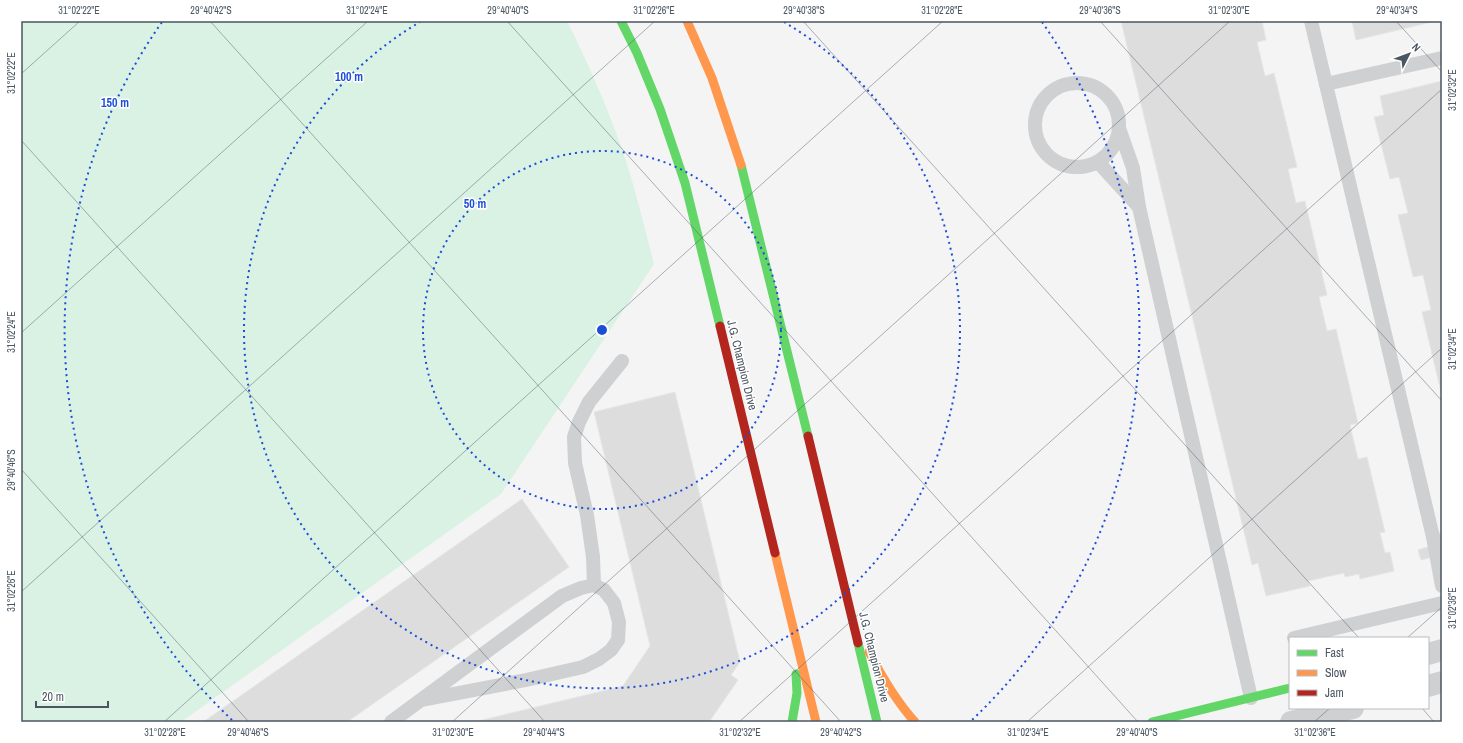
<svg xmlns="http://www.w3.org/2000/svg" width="1463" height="743" viewBox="0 0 1463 743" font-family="'Archivo Narrow',sans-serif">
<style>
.green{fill:#d9f2e3}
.building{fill:#ddddde;stroke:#e5e6e7}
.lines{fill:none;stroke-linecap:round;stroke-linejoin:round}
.lane{stroke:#ced0d2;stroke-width:14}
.street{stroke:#ced0d2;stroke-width:22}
.fast{stroke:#63d668;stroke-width:9}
.slow{stroke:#ff974d;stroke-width:9}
.jam{stroke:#b3261e;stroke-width:9}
.ticks{fill:none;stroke:#4a5661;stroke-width:1;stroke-opacity:0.45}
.ring{fill:none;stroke:#1d4ed8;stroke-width:2;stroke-dasharray:2 4}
.labels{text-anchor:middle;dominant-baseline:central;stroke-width:3;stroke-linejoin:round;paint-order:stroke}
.street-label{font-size:12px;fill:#4a5661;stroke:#fff}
.centre{fill:#1d4ed8;stroke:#fff;stroke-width:2}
.ring-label{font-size:12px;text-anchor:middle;font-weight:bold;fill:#1d4ed8;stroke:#fff;stroke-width:3;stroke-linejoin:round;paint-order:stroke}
.neatline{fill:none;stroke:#4a5661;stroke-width:1.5}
.ticks-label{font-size:10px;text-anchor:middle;fill:#4a5661}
</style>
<rect width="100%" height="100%" fill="#f4f4f4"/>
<path class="green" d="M21,21H567C590,67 610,113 626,161C637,195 645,230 654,264L501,494L181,722H21Z"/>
<g class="building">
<path d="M1121,21H1262L1266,40L1257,42L1265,76L1274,73L1297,167L1288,169L1296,203L1305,201L1327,295L1319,297L1327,331L1336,329L1358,423L1350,425L1358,459L1367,457L1385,532L1380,533L1385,553L1390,552L1394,571L1360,579L1359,574L1345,577L1344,573L1308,581L1310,586L1266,596L1258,563L1252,565Z"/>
<path d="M1352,21H1436L1356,40Z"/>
<path d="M1442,81V396L1422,312L1431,310L1423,275L1413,277L1398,215L1408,213L1399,177L1390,179L1374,117L1384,115L1380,96Z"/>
<path d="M675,392L740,662L731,675L738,680L709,722H474L623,686L650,646L594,412Z"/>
<path d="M522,499L569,567L347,722H203Z"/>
<path d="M1442,532V555L1421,560L1418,550L1437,544L1435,534Z"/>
</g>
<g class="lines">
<g class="lane">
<path d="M1311,21L1433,537L1442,586"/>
<circle cx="1077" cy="125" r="42"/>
<path d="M1326,84L1442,58"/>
<path d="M1119,128L1133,168L1139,207L1251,698"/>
<path d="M1098,162L1139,207"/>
<path d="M594,585L593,557L587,515L575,463L574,437L579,422L589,402L622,361"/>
<path d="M1294,638L1442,603"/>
<path d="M391,722L562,596L581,588L594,585L604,590L614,603L619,622L618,640L611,650L599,659L583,667L526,680L422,700"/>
</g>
<g class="street">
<path d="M1428,654L1442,650"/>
<path d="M1428,686L1442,682"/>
<path d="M1291,722L1353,708"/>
</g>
<g class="fast">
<path d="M621,21L637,53L660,109L685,183L720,326"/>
<path d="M741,165L808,436"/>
<path d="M858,643L877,722"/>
<path d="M792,722L797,693L796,674"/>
<path d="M1152,722L1290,688"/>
</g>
<g class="slow">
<path d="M687,21L712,78L741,165"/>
<path d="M775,553L816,722"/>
<path d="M869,652C882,677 896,701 915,722"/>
</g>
<g class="jam">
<path d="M720,326L775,553"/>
<path d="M808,436L858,643"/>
</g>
</g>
<path class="ticks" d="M210,21L841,722M507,21L1138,722M803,21L1359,638M1100,21L1442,401M1396,21L1442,72M21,74L80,21M21,140L545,722M21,333L368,21M21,469L249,722M21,592L655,21M1407,638L1442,607M1422,708L1434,722M164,722L943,21M452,722L1230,21M739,722L1442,89M1027,722L1442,348M1314,722L1330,708"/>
<g class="ring">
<circle cx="602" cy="330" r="179"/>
<path d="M784 22A358 358 0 1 1 420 22"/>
<path d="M232 720A537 537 0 0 1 162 22M1042 22A537 537 0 0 1 972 720"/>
</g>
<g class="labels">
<g class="street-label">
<text transform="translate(742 365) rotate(76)">J.G. Champion Drive</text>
<text transform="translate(874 657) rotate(76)">J.G. Champion Drive</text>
</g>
</g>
<circle cx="602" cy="330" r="6" class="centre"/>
<g class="ring-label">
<text x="349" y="81">100 m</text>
<text x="115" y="107">150 m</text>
<text x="475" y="208">50 m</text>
</g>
<rect width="1463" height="743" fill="none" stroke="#ffffff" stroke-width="44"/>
<rect x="1289" y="637" width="140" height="72" fill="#ffffff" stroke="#b7bbc0"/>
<rect x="1297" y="650" width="20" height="6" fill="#63d668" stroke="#b7bbc0"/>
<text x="1325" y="657" font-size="12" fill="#4a5661">Fast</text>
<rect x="1297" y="670" width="20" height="6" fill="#ff974d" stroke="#b7bbc0"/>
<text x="1325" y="677" font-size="12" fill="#4a5661">Slow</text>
<rect x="1297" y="690" width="20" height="6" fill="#b3261e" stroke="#b7bbc0"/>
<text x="1325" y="697" font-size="12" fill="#4a5661">Jam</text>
<g transform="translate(1409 54) rotate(48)" stroke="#ffffff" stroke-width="3" paint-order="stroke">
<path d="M0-3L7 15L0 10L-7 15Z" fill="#4a5661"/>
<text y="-6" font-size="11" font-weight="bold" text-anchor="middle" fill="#4a5661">N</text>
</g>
<path d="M36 701v6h72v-6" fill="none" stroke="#4a5661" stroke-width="2"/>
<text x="42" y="701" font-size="12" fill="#4a5661" stroke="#ffffff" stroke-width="3" paint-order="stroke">20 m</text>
<rect x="22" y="22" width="1419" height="699" class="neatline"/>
<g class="ticks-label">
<text x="79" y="14">31°02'22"E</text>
<text x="211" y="14">29°40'42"S</text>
<text x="367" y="14">31°02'24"E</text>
<text x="508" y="14">29°40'40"S</text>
<text x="654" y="14">31°02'26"E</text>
<text x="804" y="14">29°40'38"S</text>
<text x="942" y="14">31°02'28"E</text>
<text x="1100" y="14">29°40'36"S</text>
<text x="1229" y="14">31°02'30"E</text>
<text x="1397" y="14">29°40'34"S</text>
<text transform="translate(11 73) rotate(-90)" y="4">31°02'22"E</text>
<text transform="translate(1452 90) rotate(-90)" y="4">31°02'32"E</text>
<text transform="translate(11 332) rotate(-90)" y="4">31°02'24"E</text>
<text transform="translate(1452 349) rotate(-90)" y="4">31°02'34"E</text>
<text transform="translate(11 470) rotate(-90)" y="4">29°40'46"S</text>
<text transform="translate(11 591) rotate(-90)" y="4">31°02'26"E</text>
<text transform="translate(1452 608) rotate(-90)" y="4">31°02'36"E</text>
<text x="165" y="736">31°02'28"E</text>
<text x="248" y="736">29°40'46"S</text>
<text x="453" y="736">31°02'30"E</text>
<text x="544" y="736">29°40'44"S</text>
<text x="740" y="736">31°02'32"E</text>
<text x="841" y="736">29°40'42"S</text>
<text x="1028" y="736">31°02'34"E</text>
<text x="1137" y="736">29°40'40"S</text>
<text x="1315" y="736">31°02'36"E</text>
</g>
</svg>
